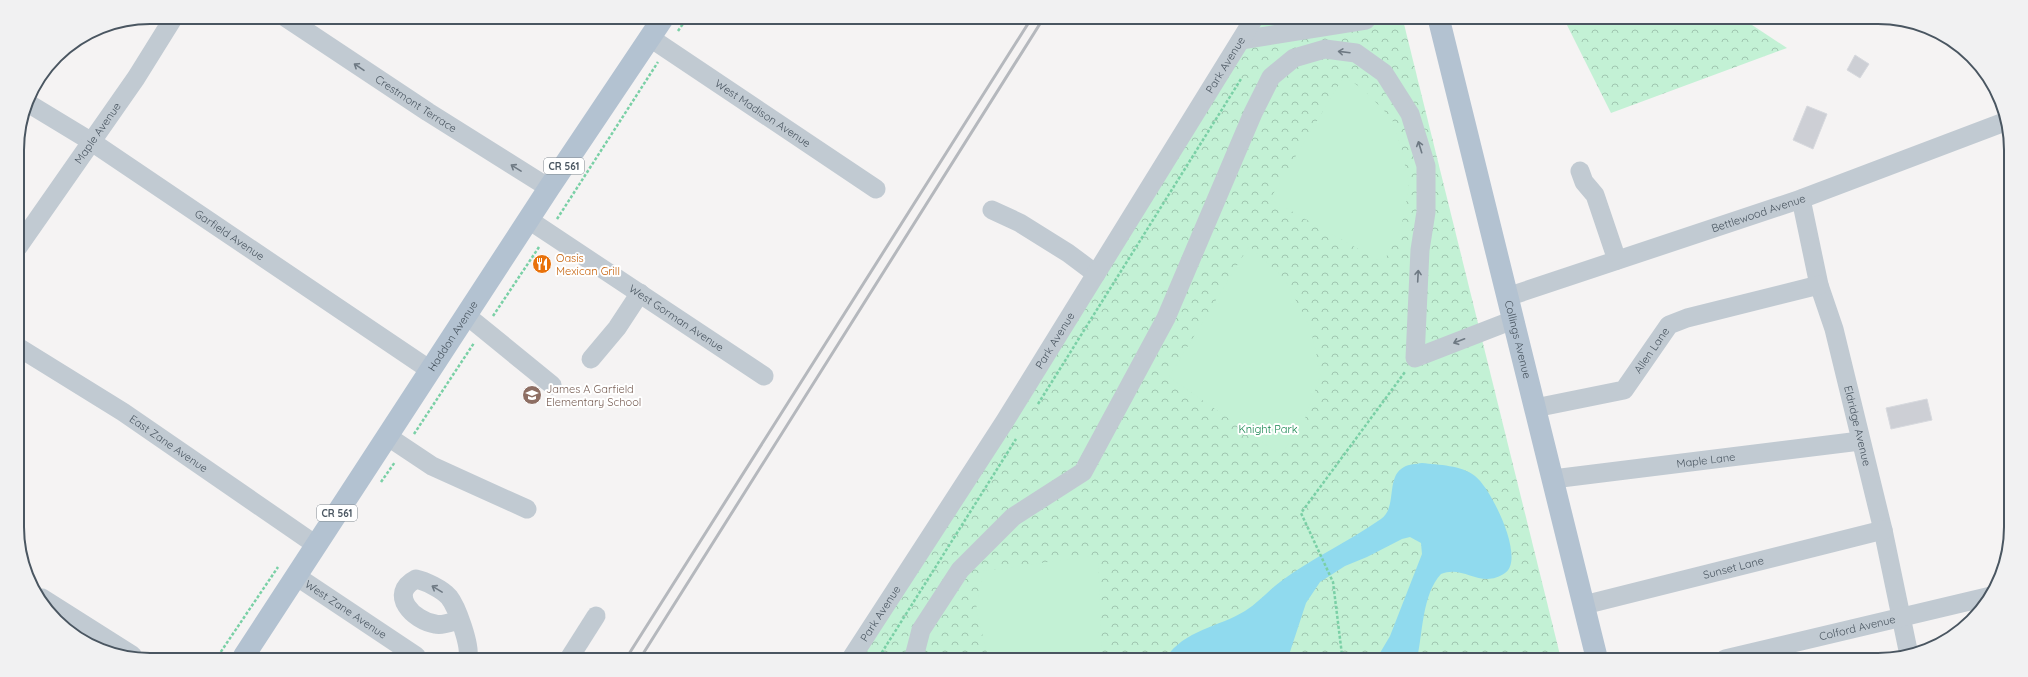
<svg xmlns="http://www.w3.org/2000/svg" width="2028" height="677" viewBox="0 0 2028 677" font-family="Quicksand,sans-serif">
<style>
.forest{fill:url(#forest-crowns)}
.garden{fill:#c3f1d5}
.water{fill:#90daee}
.building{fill:#cdcfd5;stroke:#d7d9de}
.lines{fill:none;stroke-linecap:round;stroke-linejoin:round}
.path{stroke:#7ad0a6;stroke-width:2.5;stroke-dasharray:3 2;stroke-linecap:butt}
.minor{stroke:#c1cad2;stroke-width:19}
.major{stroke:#b3c2d1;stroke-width:22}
.rail{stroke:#b5b8bd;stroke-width:3}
.oneway{stroke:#6e7983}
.labels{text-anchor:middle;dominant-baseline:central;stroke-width:4;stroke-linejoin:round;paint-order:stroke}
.shield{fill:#fff;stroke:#808990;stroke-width:1}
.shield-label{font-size:10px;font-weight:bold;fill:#4a5661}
.street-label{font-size:11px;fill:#4a5661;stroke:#fff}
.food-label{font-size:11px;fill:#c56008;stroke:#fff;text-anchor:start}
.education-label{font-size:11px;fill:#785e54;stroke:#fff;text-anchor:start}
.park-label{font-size:11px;fill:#17864f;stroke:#fff}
.rim{fill:none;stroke:#4a5661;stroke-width:2}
</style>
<defs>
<pattern id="forest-crowns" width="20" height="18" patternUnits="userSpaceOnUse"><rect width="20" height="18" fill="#c3f1d5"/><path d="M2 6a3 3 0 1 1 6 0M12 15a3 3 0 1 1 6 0" fill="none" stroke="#a0c6b0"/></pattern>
</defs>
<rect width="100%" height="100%" fill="#f5f3f3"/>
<g class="forest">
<path d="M1254,20H1403L1561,659L851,657Z"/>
<path d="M1565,21H1746L1787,48L1611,113Z"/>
</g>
<g class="garden">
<path d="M1344,76L1364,90L1392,119L1403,154L1409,188L1401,228L1383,263L1270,199Z"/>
<path d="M1249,246L1284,278L1310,327L1321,374L1304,421L1281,455L1169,377Z"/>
<path d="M1098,555L1102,658H994L987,653L976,609L983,571Z"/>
</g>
<path class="water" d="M1422,463C1439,465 1461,465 1475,476C1491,488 1526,559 1505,573C1481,590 1464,564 1441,574C1422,595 1423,632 1417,659L1377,658L1390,636L1422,554L1421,543L1410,537L1402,539L1367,557L1345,566L1320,582L1306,603L1288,658H1166C1184,630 1219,627 1245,611C1258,603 1268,591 1280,582C1312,558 1348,542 1381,519C1398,507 1385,477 1404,467C1409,464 1416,464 1422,463Z"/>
<g class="building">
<path d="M1855,55L1869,64L1860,78L1847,70Z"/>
<path d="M1807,106L1827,114L1813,149L1793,140Z"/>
<path d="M1927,399L1932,420L1891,429L1886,408Z"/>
</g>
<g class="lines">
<g class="path">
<path d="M678,31L687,18"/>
<path d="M557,219L658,62"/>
<path d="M493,316L539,247"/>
<path d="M1038,404L1241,79"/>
<path d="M414,434L474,343"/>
<path d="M381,482L395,462"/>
<path d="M218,656L278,567"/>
<path d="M879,657L1016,439"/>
<path d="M1340,658L1342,655L1333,582L1301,513L1405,372"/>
</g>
<g class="minor">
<path id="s1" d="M285,17L428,112L549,188"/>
<path id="s2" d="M649,37L876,189"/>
<path d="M1241,40L1366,20"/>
<path id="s3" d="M26,102L92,142L430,370"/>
<path d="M1580,171L1584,182L1595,195L1617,260"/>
<path id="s4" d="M1801,199L1819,285L1834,329L1883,530L1909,655"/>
<path d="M992,210L1020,223L1068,253L1096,274"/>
<path id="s5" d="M529,220L764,376"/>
<path id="s6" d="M18,247L136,78L174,17"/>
<path id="s7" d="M1507,297L1801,199L2007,121"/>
<path d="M466,315L552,385"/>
<path id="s8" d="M18,347L123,412L316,545"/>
<path d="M591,359L617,328L640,293"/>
<path id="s9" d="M1535,408L1624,390L1669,325L1687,318L1819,285"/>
<path d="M387,436L432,466L527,509"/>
<path id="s10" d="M1553,479L1860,441"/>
<path id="s11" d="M296,576L416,656"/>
<path d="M42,598L132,655"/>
<path id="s12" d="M1584,605L1883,530"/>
<path d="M459,620C451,622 443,626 435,624C414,621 387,594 416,579C425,581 442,589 449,597C457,607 470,644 468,656"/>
<path d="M570,657L596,616"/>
<path id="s13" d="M852,657L1005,421L1253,20"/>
<path d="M914,657L921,630L960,570L1013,517L1083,472L1166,318L1253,113L1271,77L1294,58L1325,49L1356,53L1384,73L1410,114L1426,166V212L1420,250L1415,358L1513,320"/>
<path id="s14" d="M1725,659L1991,596"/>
</g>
<g class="major">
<path id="s15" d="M1439,20L1597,659"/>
<path id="s16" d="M244,656L549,188L663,18"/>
</g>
<g class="rail">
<path d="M627,657L1031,19"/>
<path d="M641,657L1043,19"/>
</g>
</g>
<defs><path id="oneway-shaft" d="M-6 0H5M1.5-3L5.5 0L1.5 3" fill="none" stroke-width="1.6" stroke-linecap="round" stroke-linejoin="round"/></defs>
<g class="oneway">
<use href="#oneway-shaft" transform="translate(1344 52) rotate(-173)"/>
<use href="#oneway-shaft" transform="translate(359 67) rotate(-146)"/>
<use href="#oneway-shaft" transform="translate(1420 147) rotate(-107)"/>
<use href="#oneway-shaft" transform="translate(516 168) rotate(-148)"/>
<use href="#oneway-shaft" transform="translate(1418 276) rotate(-87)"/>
<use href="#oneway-shaft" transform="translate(1459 341) rotate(159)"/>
<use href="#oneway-shaft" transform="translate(437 589) rotate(-149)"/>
</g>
<defs>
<symbol id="restaurant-disc" viewBox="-11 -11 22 22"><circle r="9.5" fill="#e8710a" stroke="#fff"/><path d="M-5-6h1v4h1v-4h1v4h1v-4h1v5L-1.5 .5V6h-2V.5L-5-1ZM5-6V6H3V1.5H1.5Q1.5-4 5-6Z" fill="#fff"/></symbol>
<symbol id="school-disc" viewBox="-11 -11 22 22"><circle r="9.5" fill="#8d6e63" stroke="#fff"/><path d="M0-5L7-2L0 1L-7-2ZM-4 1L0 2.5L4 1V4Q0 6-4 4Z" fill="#fff"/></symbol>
</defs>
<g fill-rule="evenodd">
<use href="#restaurant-disc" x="531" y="253" width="22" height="22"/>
<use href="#school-disc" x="521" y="384" width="22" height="22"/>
</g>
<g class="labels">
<g class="shield">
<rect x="544" y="158" width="40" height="16" rx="3"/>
<rect x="317" y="505" width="40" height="16" rx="3"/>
</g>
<g class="shield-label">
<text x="564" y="166">CR 561</text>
<text x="337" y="513">CR 561</text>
</g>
<g class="street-label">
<text stroke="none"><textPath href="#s13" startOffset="700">Park Avenue</textPath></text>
<text stroke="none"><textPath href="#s1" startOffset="157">Crestmont Terrace</textPath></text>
<text stroke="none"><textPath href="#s2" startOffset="137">West Madison Avenue</textPath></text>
<text stroke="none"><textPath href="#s6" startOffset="139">Maple Avenue</textPath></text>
<text stroke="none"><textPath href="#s7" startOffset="265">Bettlewood Avenue</textPath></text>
<text stroke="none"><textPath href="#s3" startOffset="243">Garfield Avenue</textPath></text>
<text stroke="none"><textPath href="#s5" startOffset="177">West Gorman Avenue</textPath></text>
<text stroke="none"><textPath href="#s16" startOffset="382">Haddon Avenue</textPath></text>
<text stroke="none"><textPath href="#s13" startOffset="376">Park Avenue</textPath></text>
<text stroke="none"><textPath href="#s15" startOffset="329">Collings Avenue</textPath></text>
<text stroke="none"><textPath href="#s9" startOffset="139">Allen Lane</textPath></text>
<text stroke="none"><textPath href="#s4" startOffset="234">Eldridge Avenue</textPath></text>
<text stroke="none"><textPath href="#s8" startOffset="179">East Zane Avenue</textPath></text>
<text stroke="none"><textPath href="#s10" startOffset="154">Maple Lane</textPath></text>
<text stroke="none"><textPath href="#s12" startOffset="154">Sunset Lane</textPath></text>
<text stroke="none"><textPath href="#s11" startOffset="60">West Zane Avenue</textPath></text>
<text stroke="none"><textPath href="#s13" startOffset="52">Park Avenue</textPath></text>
<text stroke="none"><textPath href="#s14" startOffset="136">Colford Avenue</textPath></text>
</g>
<g class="food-label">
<text x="556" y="258">Oasis<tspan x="556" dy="13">Mexican Grill</tspan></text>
</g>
<g class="education-label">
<text x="546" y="389">James A Garfield<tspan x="546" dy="13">Elementary School</tspan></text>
</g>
<g class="park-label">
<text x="1268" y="429">Knight Park</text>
</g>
</g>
<path d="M0 0H2028V677H0ZM150 24H1878A126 126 0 0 1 2004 150V527A126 126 0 0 1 1878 653H150A126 126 0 0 1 24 527V150A126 126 0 0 1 150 24Z" fill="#f1f1f2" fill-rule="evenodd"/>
<path class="rim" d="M150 24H1878A126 126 0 0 1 2004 150V527A126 126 0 0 1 1878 653H150A126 126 0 0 1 24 527V150A126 126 0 0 1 150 24Z"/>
</svg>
